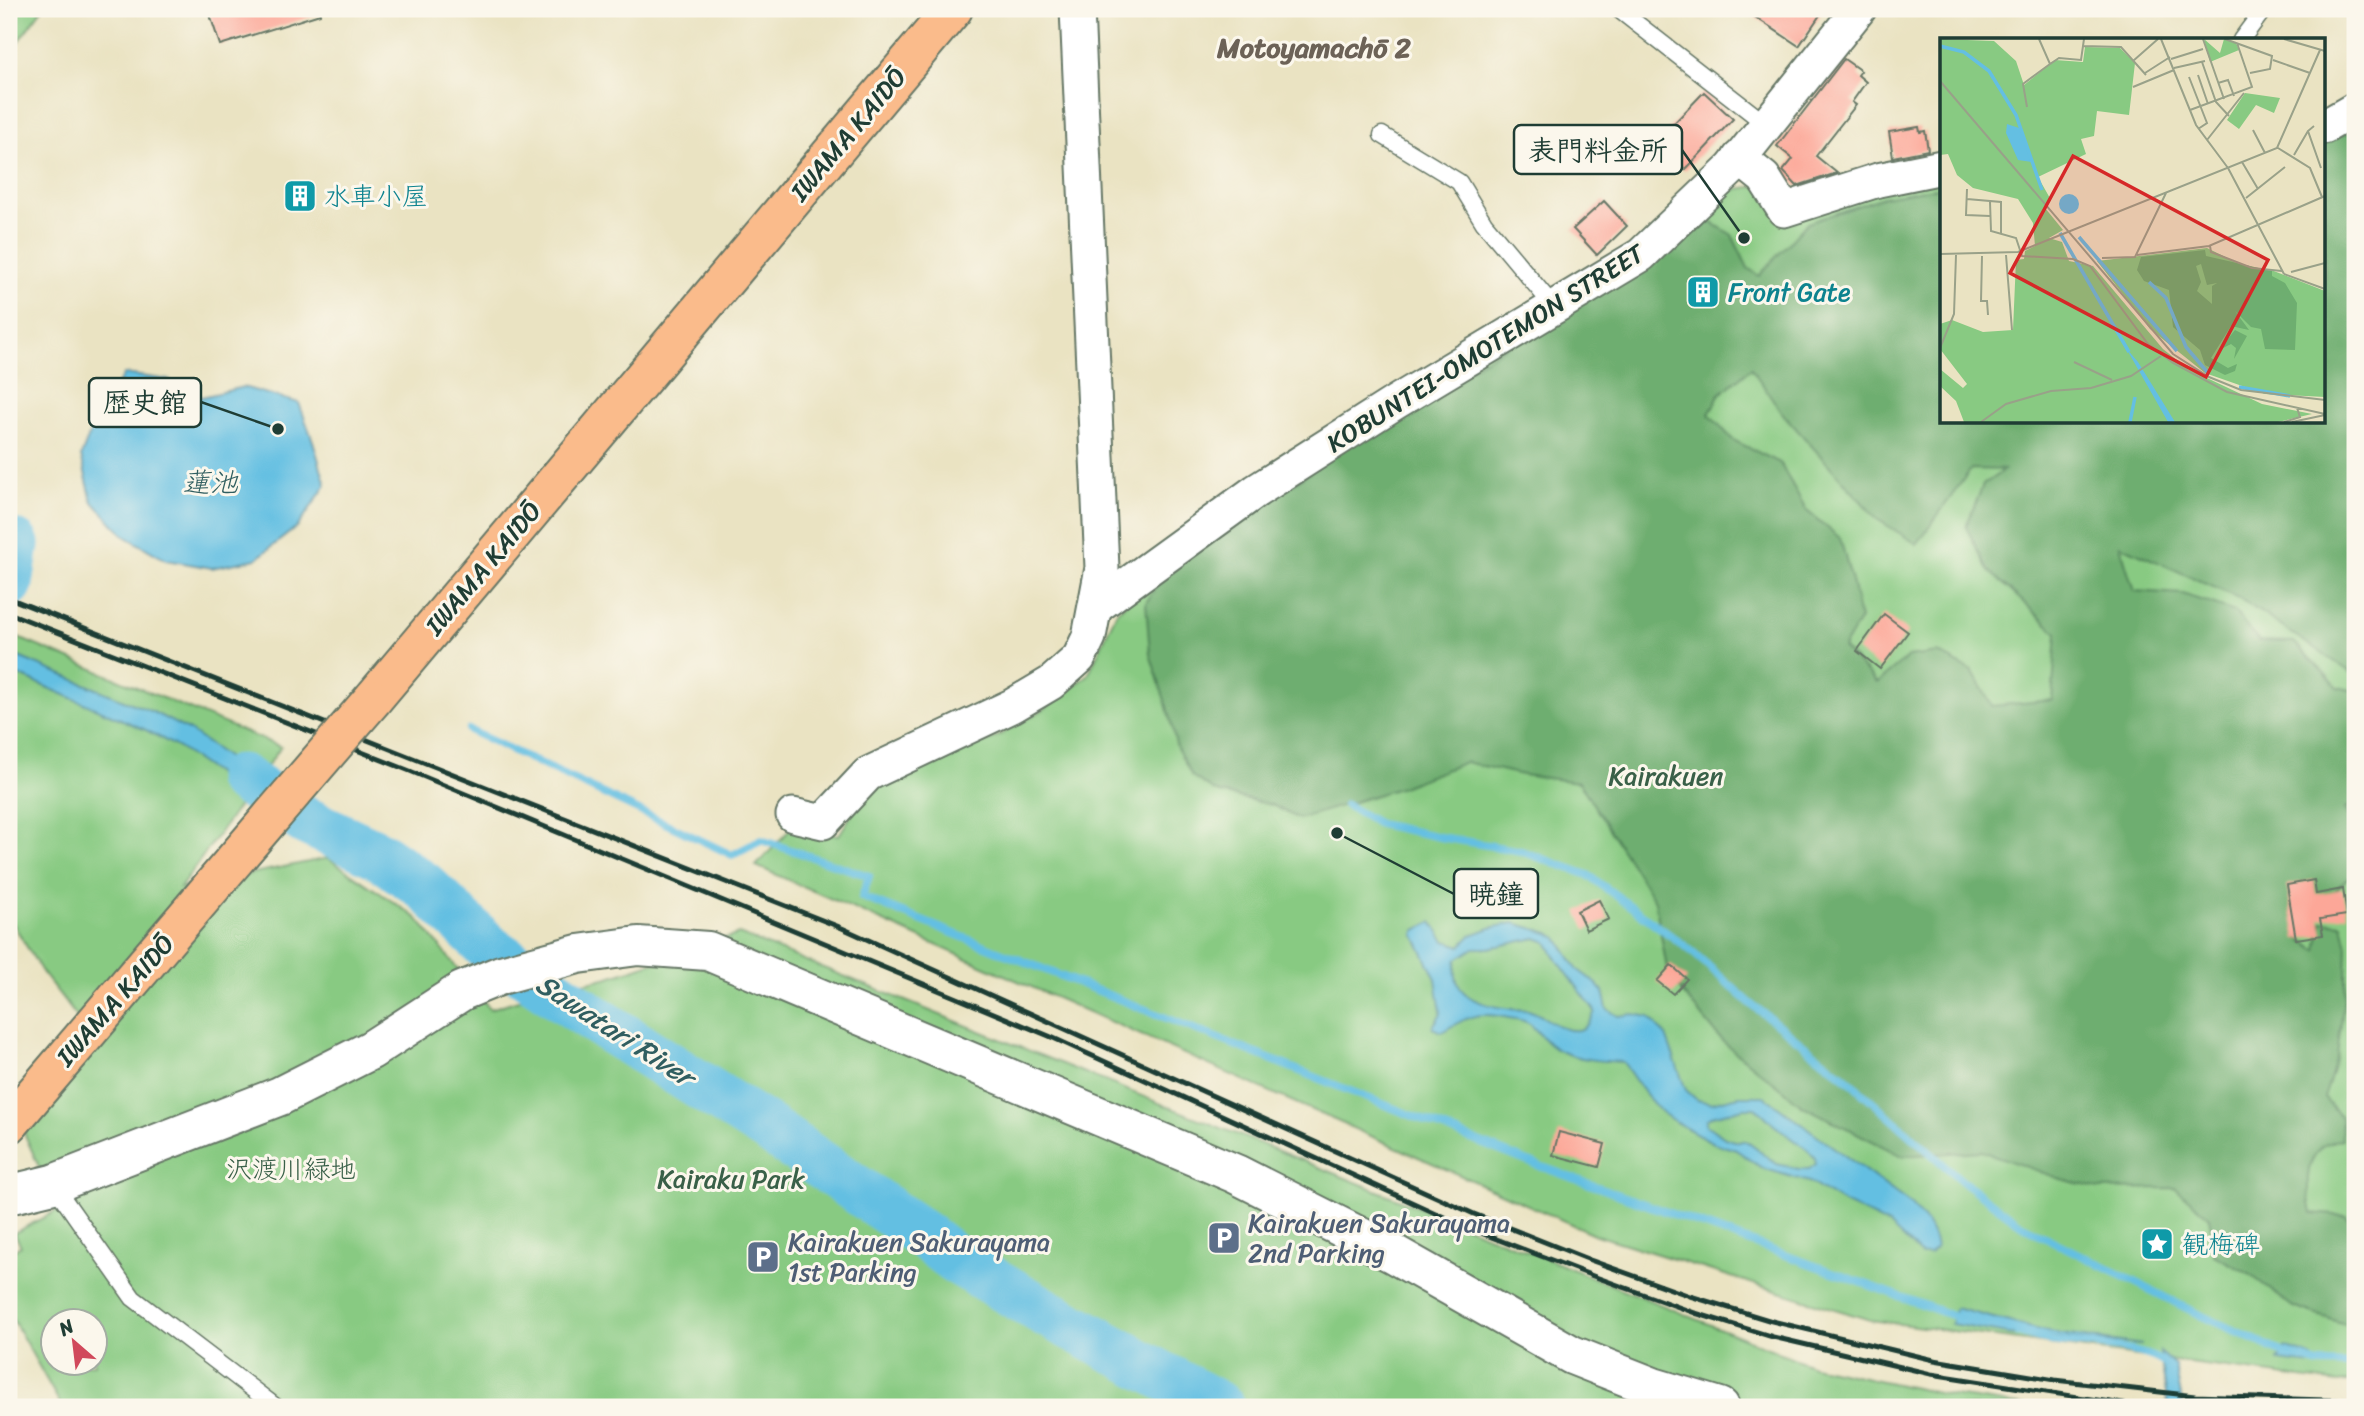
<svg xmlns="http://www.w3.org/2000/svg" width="2364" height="1416" viewBox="0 0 2364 1416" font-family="Sriracha,'Klee One',sans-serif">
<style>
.green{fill:#88ca82;stroke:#54845b;stroke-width:2;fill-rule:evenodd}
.forest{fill:#6eae70;stroke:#467652;stroke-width:2;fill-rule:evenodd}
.water{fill:#64bfe2;stroke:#427e8b;stroke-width:2;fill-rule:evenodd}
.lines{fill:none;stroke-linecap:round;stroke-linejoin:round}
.stream{stroke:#64bfe2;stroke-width:8}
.river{stroke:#64bfe2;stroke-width:49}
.building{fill:#fca798}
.service-casing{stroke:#676;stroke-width:19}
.minor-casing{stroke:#676;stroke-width:37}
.tertiary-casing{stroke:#676;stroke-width:42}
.primary-casing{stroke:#676;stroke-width:42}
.service{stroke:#fff;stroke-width:16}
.minor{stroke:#fff;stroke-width:33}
.tertiary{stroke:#fff;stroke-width:38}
.primary{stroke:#fabb8b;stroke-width:38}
.rail{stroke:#1f3d34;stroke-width:5}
.primary-bridge-casing{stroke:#676;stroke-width:42;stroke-linecap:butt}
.primary-bridge{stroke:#fabb8b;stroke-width:38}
.labels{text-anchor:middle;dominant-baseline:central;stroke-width:6;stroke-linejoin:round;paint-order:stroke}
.street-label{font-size:26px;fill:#1f3d34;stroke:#fbf7ec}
.culture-label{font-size:26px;fill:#0d838f;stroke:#fbf7ec;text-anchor:start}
.park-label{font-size:26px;fill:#396048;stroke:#fbf7ec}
.service-label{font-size:26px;fill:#4e5e75;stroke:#fbf7ec;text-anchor:start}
.neighbourhood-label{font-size:28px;font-weight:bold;fill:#6c6257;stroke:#fbf7ec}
.water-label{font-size:28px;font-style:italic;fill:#305e60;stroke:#fbf7ec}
.inset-river{fill:none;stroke:#64bfe2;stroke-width:3.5}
.inset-road{fill:none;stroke:#99a189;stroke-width:2}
.view{fill:#d62828;fill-opacity:0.15;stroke:#d62828;stroke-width:3.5}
.inset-edge{fill:none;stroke:#1f3d34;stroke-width:3.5}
.leader{fill:none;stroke:#1f3d34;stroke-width:2.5}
.callout-dot{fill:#1f3d34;stroke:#fbf7ec;stroke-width:2.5}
.callout{fill:#fbf7ec;stroke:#1f3d34;stroke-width:2.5}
.callout-label{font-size:28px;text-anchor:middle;font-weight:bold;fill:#1f3d34}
</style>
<rect width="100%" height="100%" fill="#fbf7ec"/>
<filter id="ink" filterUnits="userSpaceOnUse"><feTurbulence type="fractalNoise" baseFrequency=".0143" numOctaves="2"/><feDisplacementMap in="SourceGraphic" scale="14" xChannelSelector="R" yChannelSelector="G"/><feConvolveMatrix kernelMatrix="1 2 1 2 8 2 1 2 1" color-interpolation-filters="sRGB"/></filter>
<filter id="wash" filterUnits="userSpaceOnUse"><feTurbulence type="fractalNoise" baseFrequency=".00686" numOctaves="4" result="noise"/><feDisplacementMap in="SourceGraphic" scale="28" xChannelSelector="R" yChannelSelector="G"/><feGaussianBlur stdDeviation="1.57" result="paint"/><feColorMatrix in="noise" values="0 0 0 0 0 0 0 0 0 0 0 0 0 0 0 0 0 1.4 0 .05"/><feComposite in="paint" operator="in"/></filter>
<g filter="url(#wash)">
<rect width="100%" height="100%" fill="#eae3c2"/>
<g class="green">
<path d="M9,9H42L9,54Z"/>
<path d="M2355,121V1381L2338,1383L1870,1320L1596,1235L756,866L792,827L839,835L871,783L989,741L1044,709L1088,675L1117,611L1159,572L1722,191L1764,185L1782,223L1848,198L1942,180V422H2324V138Z"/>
<path d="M9,634L281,747L180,888L328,858L417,918L490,1009L531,996L609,977L739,934L1813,1366L1947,1395L2031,1407H62L9,1313V1252L21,1246L14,1233L58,1210L24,1133L95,1040L42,972L9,917ZM52,1322H94V1364H52Z"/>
</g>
<g class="forest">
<path d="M2355,129V675L2240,599L2120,545L2134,591L2183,594L2235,612L2259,641L2294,642L2338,687L2355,691V803L2345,809L2355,825V873L2345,880L2298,937L2317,950L2322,922L2342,924L2347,946L2346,981L2337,1057L2324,1098L2341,1117L2342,1139C2335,1141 2325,1143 2321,1147C2303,1165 2307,1191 2312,1213L2346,1216L2355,1229V1325L2351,1326L2293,1307L2251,1275L2214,1255L2209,1216L2175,1188L2099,1189L2061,1179L1982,1151L1902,1156L1803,1106L1723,1042L1668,975L1655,901L1579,782L1522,775L1465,762L1402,787L1299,819L1272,805L1216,792L1192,776L1177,748L1167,707L1150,654L1146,603L1166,570L1400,411L1711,222L1732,235L1748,268L1759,276L1807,223L1883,197L1942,187V422H2324V142ZM1751,368L1783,414L1877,519L1917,544L1971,469L2004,470L1983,485L1966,527L1988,570L2057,633L2052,700L1992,706L1972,671L1938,653L1908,657L1877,683L1843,648L1860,619L1853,585L1840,538L1807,511L1780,463L1733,440L1709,414L1719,395Z"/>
<path d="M2355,1009V1091H2351C2342,1066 2353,1035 2355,1009Z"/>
</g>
<g class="water">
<path d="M124,374L169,380L176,391L202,397L243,387L299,403L313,441L326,485L298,526L256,559L212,568L166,560L125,536L92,501L81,456L92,428Z"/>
<path d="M9,653L153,712L190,731L275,791L264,807L179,748L146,730L9,671Z"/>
<path d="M1432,922L1445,941L1461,946L1471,935L1490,928L1514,923L1549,933L1558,938L1577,969L1597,984L1603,991L1607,1009L1618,1016L1634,1014L1649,1017L1666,1036L1686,1090L1697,1100L1711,1103L1739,1096H1764L1909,1203C1922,1217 1933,1228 1936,1248L1930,1254L1921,1255L1889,1225L1840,1201L1809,1182L1762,1168L1736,1150L1714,1143L1677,1123L1661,1112L1644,1093L1623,1062C1600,1061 1579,1060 1558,1050C1545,1044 1540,1033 1530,1024C1525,1020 1516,1019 1509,1018C1478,1011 1468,1016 1442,1032L1432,1028L1441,1013L1436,979L1414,934L1416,930ZM1536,938L1547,942L1558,961L1595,1011C1592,1019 1587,1029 1578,1030C1561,1033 1544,1014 1528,1010C1522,1009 1516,1010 1511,1009C1481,1005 1448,997 1457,959L1474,948H1489ZM1744,1108H1755L1763,1114L1774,1125L1808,1150L1815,1158L1816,1164L1809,1169H1799L1777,1164L1746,1141H1734L1725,1138L1706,1125V1120L1712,1116Z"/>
<path d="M1955,1308L2048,1332L2142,1345L2007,1334L1951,1324Z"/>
<path d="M2285,1347L2313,1358L2311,1365L2278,1361Z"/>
<path d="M2160,1352L2175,1365L2183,1407H2168Z"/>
</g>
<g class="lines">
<g class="stream">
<path d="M469,730L732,855L761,840L869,876L862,897L1526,1161L1962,1319"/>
<path d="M1346,805L1379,824L1440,837L1521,851L1588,875L1689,949L1750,1003L1845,1077L1962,1181L2025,1227L2200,1315L2290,1356"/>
<path d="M2019,1333C2029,1336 2040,1340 2051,1341C2081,1345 2146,1346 2168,1366"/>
<path d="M2303,1359L2319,1364L2355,1365"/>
</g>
<g class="river">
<path d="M9,542L15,544L9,583"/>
<path d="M241,778L306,821L379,855L424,886L491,950L601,1023L767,1128L925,1236L953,1258L1047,1313L1221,1407"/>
</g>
</g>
<g id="blocks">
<g class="building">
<path d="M208,9H320V14L220,45Z"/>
<path d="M1743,9H1824L1799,46Z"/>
<path d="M1844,59L1861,71L1858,75L1866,82L1852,102L1856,105L1816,156L1837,173L1797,186L1783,171L1793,159L1777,146Z"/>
<path d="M1704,92L1733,119L1685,170L1656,142Z"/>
<path d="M1919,127L1920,132L1925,131L1928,150L1893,157L1889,132Z"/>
<path d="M1604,201L1627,226L1597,255L1573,229Z"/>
<path d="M1884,614L1908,632L1880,669L1857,651Z"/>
<path d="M2314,880L2316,894L2343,889L2347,915L2320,919L2323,935L2296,939L2287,885Z"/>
<path d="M1599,900L1609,919L1586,930L1577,911Z"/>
<path d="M1671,965L1687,979L1673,994L1657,981Z"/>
<path d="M1559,1132L1605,1144L1599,1167L1553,1155Z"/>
</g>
</g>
</g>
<g filter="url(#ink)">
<use href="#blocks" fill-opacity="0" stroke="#676" stroke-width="2"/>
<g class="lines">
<defs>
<g id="service">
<path d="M1618,9L1767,125"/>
<path d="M2241,40L2264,9"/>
<path d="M1382,135L1459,182L1484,223L1554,307"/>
<path d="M53,1184L133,1298L276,1407"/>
</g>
<g id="minor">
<path d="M2324,127L2355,109"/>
<path d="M1739,158L1764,178L1784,210L1878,180L1942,167"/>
<path d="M1096,607L1256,491L1396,402L1641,255L1732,168L1859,9"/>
<path d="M793,815L823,822L868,774L1012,706L1051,683L1079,658L1089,637L1102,568L1077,9"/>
</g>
<path id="tertiary" d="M9,1192L16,1193L53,1184L280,1096L371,1050L462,991L501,975L578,954L638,946L708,951L1236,1174L1392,1253L1572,1355L1653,1387L1720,1407"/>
<g id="primary">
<path d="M373,699L953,9"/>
<path d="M9,1124L273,815"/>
</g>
</defs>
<use href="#service" class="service-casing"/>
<use href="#minor" class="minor-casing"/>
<use href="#tertiary" class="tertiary-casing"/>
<use href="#primary" class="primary-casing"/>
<use href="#service" class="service"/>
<use href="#minor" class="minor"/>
<use href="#tertiary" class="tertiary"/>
<use href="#primary" class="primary"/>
<g class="rail">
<path d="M9,598L842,928L1474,1214L1590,1260L1690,1296L1772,1321L1934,1360L2055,1380L2195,1396L2355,1401"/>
<path d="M9,613L410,771L1049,1036L1468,1228L1593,1276L1695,1313L1773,1337L1931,1374L2142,1407"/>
</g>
<defs>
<path id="primary-bridge" d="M273,815L373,699"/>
</defs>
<use href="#primary-bridge" class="primary-bridge-casing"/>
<use href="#primary-bridge" class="primary-bridge"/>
</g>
</g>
<defs>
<symbol id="building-square" viewBox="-11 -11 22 22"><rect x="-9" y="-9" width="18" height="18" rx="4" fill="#0f9aa8" stroke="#fbf7ec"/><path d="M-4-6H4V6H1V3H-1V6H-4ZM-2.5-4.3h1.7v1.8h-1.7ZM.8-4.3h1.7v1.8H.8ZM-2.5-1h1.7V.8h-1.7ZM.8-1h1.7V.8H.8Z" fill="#fff"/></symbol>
<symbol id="parking-square" viewBox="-11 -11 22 22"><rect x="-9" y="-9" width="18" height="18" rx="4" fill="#5c6f8a" stroke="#fbf7ec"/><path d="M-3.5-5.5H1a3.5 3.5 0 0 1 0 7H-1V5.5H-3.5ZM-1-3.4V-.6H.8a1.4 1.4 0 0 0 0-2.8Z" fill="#fff"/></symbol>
<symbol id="sight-square" viewBox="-11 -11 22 22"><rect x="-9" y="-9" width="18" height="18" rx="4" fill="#0f9aa8" stroke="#fbf7ec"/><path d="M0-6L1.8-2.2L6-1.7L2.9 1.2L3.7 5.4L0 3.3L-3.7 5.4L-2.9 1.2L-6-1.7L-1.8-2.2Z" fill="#fff"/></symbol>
</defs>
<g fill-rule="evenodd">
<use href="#building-square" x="281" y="177" width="38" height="38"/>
<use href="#building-square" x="1684" y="273" width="38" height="38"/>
<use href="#parking-square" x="1205" y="1219" width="38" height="38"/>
<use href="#sight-square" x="2138" y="1225" width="38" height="38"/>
<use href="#parking-square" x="744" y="1238" width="38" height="38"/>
</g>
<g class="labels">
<g class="street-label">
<text transform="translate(848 134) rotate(-50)">IWAMA KAIDŌ</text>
<text transform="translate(1485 348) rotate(-32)">KOBUNTEI-OMOTEMON STREET</text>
<text transform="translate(483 568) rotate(-50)">IWAMA KAIDŌ</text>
<text transform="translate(115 1000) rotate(-49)">IWAMA KAIDŌ</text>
</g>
<g class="culture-label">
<text x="324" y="196">水車小屋</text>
<text x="1728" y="292">Front Gate</text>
<text x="2182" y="1244">観梅碑</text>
</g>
<g class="park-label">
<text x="1666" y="776">Kairakuen</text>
<text x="291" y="1169">沢渡川緑地</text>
<text x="731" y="1179">Kairaku Park</text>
</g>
<g class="service-label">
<text x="1248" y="1223">Kairakuen Sakurayama<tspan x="1248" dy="30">2nd Parking</tspan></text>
<text x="788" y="1242">Kairakuen Sakurayama<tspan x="788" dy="30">1st Parking</tspan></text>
</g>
<g class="neighbourhood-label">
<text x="1314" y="47">Motoyamachō 2</text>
</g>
<g class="water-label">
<text x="210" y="482">蓮池</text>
<text transform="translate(615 1030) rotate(33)">Sawatari River</text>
</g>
</g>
<g transform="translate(1940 38)">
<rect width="385" height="385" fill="#eae3c2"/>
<path d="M0,1L54,3L76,23L84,47L115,22L143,24L145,9L180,10L195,25L189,77L157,73L154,98L141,101L146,116L98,139L111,162L105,170L123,192L109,200L122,204L129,223L153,228L223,311L248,331L322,366L372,376L338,384H24L16,363L0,348V331L23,350L27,346L0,311V286L12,282L43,294L73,292L76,222L84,221L85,213L95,208L93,185L78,161L33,150L17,137L8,116L0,117ZM264,1L280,15L284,1L296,5L299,12L270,24ZM305,55L340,60L334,75L316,67L299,91L287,82ZM267,210L306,229L331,232L385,253V359L325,356L265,335L210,291L157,223Z" fill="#88ca82"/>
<path d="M265,212L266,218L332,233V238L345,245L357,265L355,312L325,311L321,291L311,289L295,273L309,292L291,288L271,320L288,330L297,326L295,333L285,337L265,327L260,312L233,289L229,252L204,243L197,232L201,219ZM261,226L267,247L277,245L272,248V266L257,253L261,244L256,228ZM295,292L307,298L294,321L296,310L291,306L279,312Z" fill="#6eae70" fill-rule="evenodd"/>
<path d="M67,86L82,91L92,124L78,122L66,95ZM119 166a10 10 0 1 1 20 0a10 10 0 1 1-20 0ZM186,310L198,324L235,384H228Z" fill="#64bfe2"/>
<path class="inset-river" d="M0,8L24,14L49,33L76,77L102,152M120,195L189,314M139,199L237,313M209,244L226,260L246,309L268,335M299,349L350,358M190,384L195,359"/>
<path class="inset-road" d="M99,1L110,26L119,20L141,22L144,1M221,1L256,87L288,130M263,1L284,61M285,1L332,18L330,31L310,35M344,1L385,13M143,8L181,9L206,37M231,21L263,11M333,22L370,35M193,23L218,1M262,24L276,64L289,78M234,30L265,23M205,35L230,19M258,37L268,66M249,39L267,85L258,91M0,43L233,316L269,339L301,352L385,362M278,45L288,42L294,58M193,49L234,32M87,69L83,46L110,26M250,72L312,49L297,5M374,88L368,93L381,130M313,92L325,115M267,102L304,55M338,110L370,130L382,159M354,117L368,93M302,124L318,151M288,130L344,236M27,151L26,177L50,178M306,160L345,129M27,161L61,164V195M50,164L51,193L76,200L82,218L133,221L150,228L208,306L233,325L287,354L385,376M270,208L271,214L312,230L342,233M0,216L78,214L337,110L380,12M66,217L72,292M197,217L269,208L385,158M42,218L41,263H47L48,277M162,220L195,219L226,155M351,234L385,225M344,236L385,251M0,310L14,276L16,217M134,324L172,342M41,384L66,366L111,353L151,350L191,338L221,318M344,384L360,379L357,370M352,384L385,377"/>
<path class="view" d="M133,118L328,222L266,339L70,235Z"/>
<rect width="385" height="385" class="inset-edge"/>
</g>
<path class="leader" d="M1744 238L1682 150M278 429L201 402M1337 833L1454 894"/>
<g class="callout-dot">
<circle cx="1744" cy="238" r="7"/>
<circle cx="278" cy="429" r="7"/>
<circle cx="1337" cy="833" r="7"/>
</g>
<g class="callout">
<rect x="1514" y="125" width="168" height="49" rx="7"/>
<rect x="89" y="378" width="112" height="49" rx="7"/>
<rect x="1454" y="869" width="84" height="49" rx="7"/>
</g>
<g class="callout-label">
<text x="1598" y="160">表門料金所</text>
<text x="145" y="412">歴史館</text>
<text x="1496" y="904">暁鐘</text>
</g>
<rect width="2364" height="1416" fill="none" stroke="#fbf7ec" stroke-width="35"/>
<g transform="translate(74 1342) rotate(332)"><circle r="33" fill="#fbf7ec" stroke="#a3ada2" stroke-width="2"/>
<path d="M0-5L12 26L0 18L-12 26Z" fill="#d1495b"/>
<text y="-10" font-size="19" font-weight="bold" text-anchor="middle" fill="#1f3d34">N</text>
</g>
</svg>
